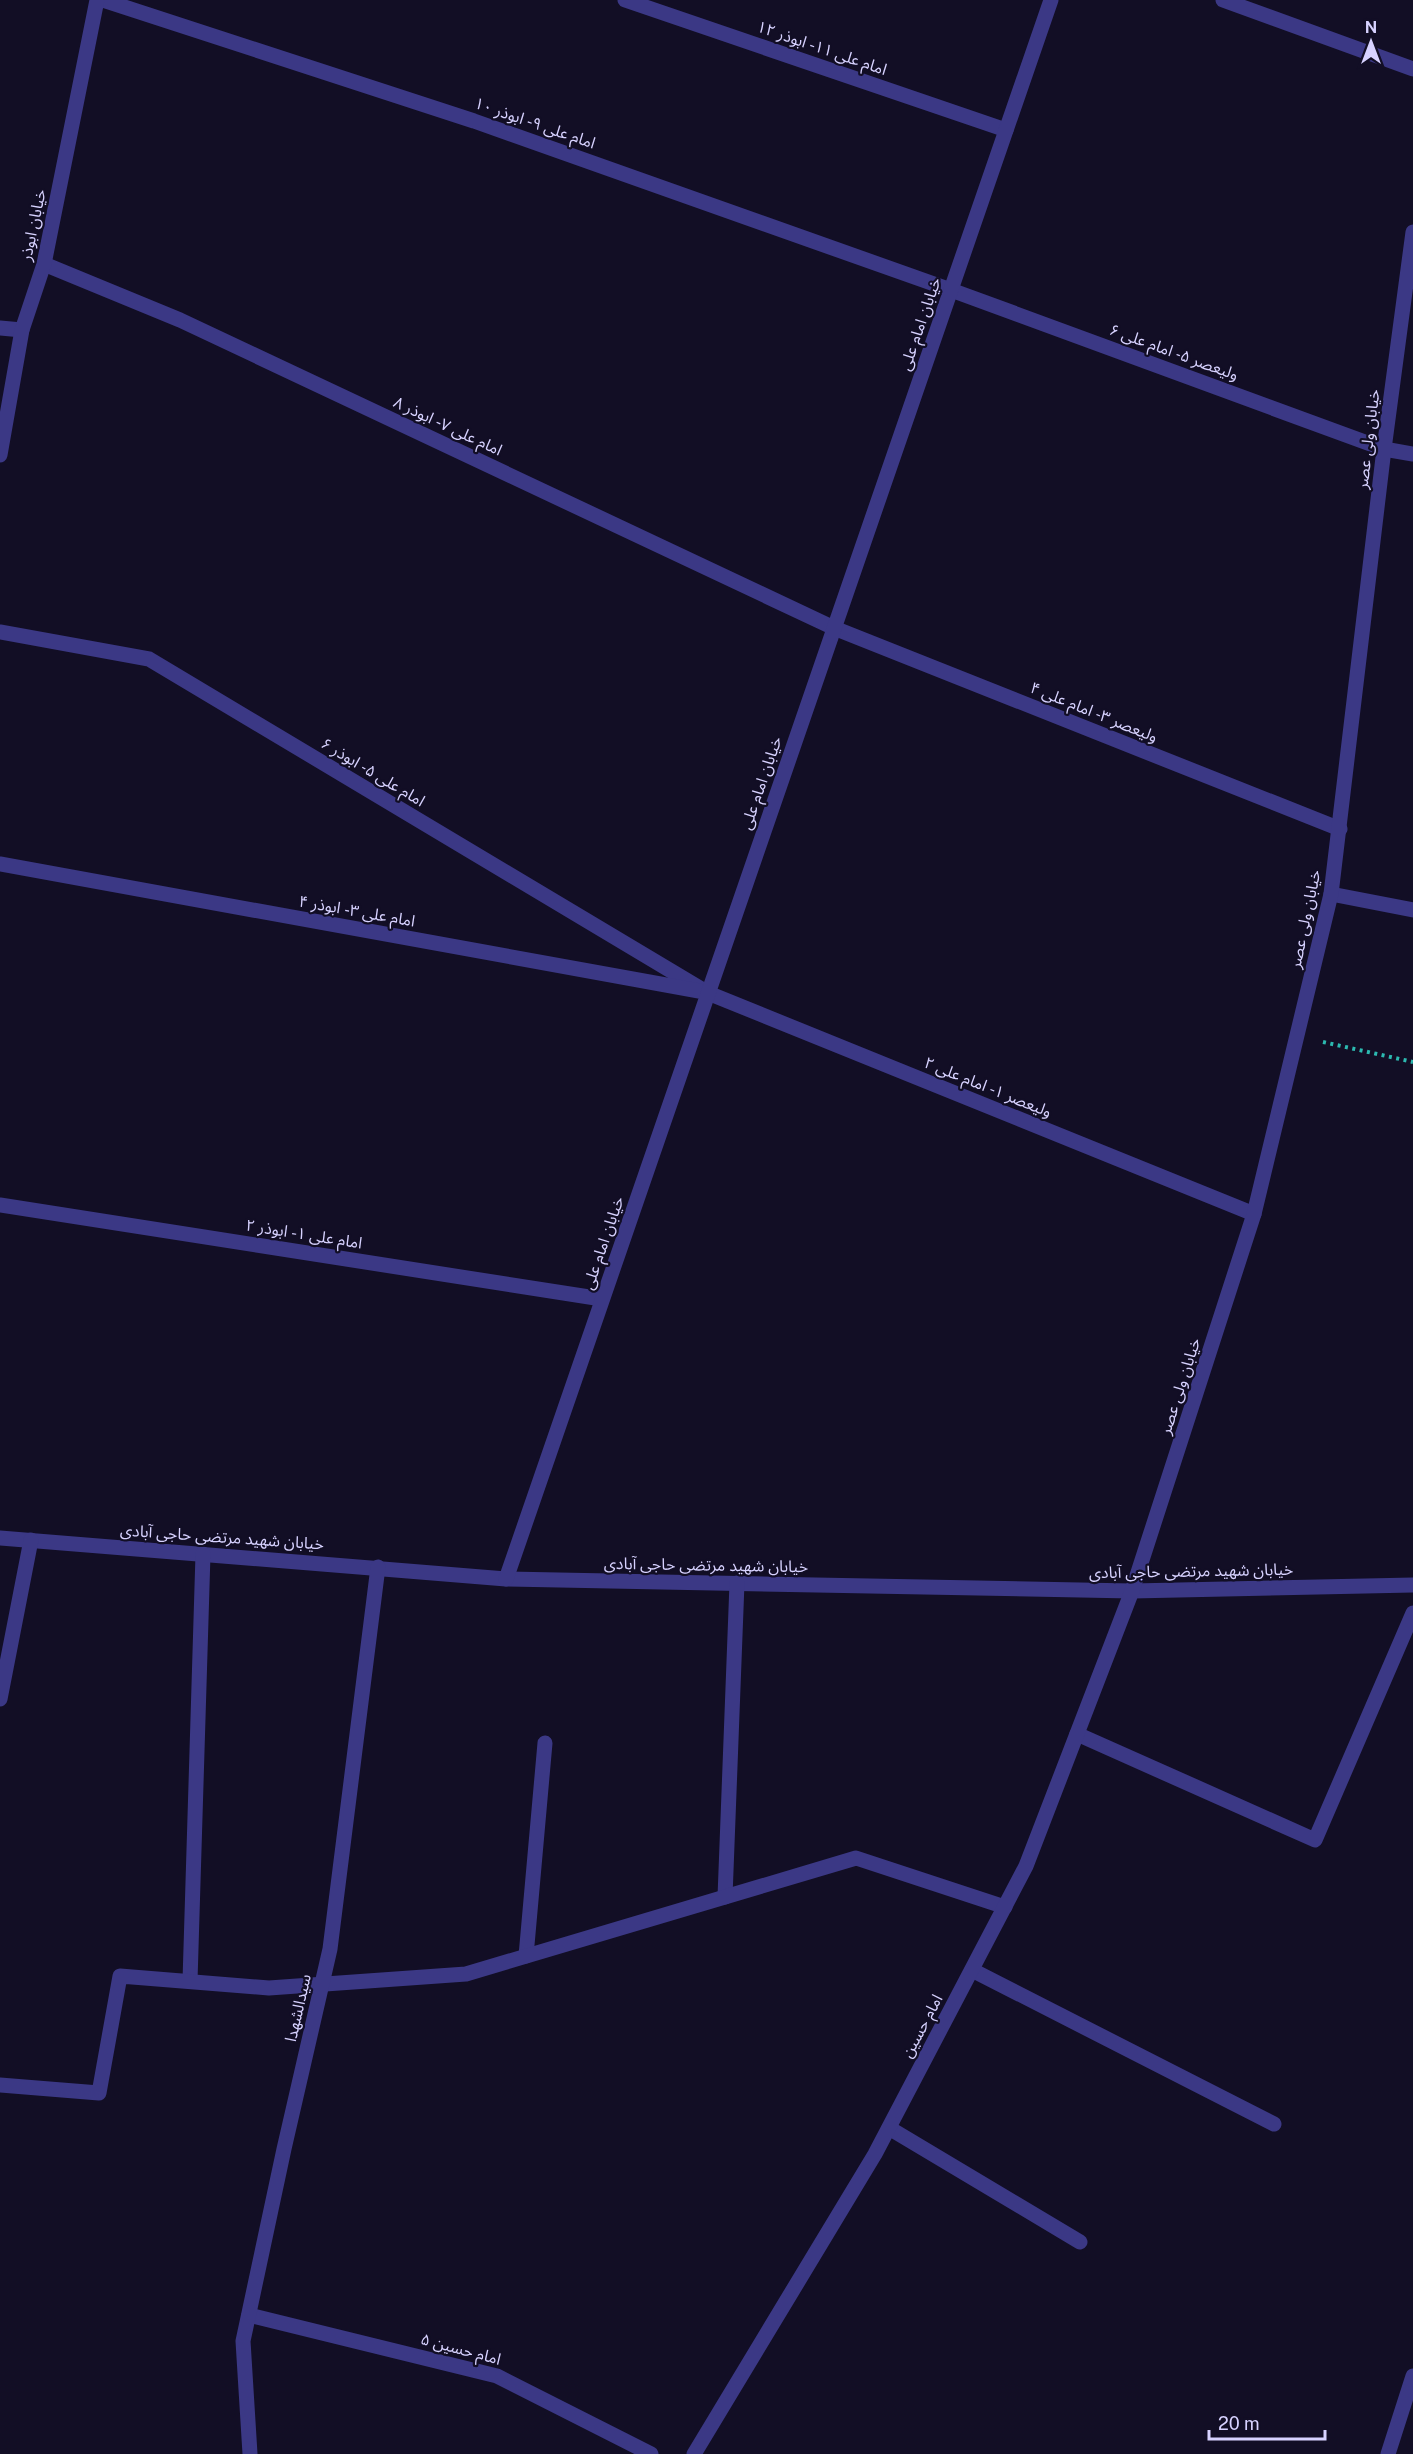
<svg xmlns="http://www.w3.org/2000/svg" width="1413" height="2454" viewBox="0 0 1413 2454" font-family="'Public Sans','Noto Sans Arabic',sans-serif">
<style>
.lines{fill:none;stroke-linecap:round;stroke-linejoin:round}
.path{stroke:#2cb9b0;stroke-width:4;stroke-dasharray:3 4.5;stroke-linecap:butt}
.minor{stroke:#3b3885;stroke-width:15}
.labels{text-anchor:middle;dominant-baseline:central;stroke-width:4.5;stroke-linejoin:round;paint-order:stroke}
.street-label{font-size:16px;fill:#d7d2ff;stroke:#120e25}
</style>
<rect width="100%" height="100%" fill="#120e25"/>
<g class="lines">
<path class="path" d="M1323,1042L1413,1062"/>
<g class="minor">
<path d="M103,0L474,121L951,290L1384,449L1413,454"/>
<path d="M625,0L1006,130"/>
<path d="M1223,0L1413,69"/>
<path d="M44,264L180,320L834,628L1340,829"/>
<path d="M0,328L22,330"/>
<path d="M0,455L22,330L44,264L97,0"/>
<path d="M0,632L149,659L708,993L1254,1214"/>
<path d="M0,864L699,991"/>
<path d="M1331,894L1413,910"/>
<path d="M0,1205L602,1299"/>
<path d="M0,1538L506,1579L1132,1591L1413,1585"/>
<path d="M506,1579L1051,0"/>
<path d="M0,1699L31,1540"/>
<path d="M1077,1734L1315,1840L1413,1613"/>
<path d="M725,1897L737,1583"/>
<path d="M526,1956L545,1743"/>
<path d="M972,1970L1274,2124"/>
<path d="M190,1981L203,1554"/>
<path d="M0,2085L99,2093L120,1976L269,1988L466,1974L856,1858L1005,1907"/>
<path d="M889,2128L1080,2242"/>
<path d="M249,2315L497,2376L651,2454"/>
<path d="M250,2454L243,2341L284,2149L330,1949L378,1567"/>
<path d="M694,2454L875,2154L1026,1866L1132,1591L1254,1214L1331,894L1384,449L1413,232"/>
<path d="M1388,2454L1413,2376"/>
</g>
</g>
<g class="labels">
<g class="street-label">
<text transform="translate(822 48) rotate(19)">امام علی ۱۱ - ابوذر ۱۲</text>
<text transform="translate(535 123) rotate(19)">امام علی ۹ - ابوذر ۱۰</text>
<text transform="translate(33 225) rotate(-78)">خیابان ابوذر</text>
<text transform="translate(920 324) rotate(-71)">خیابان امام علی</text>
<text transform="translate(1174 352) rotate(20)">ولیعصر ۵ - امام علی ۶</text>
<text transform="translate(448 426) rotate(25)">امام علی ۷ - ابوذر ۸</text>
<text transform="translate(1368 439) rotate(-83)">خیابان ولی عصر</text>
<text transform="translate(1094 712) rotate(22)">ولیعصر ۳ - امام علی ۴</text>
<text transform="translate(373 772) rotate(31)">امام علی ۵ - ابوذر ۶</text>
<text transform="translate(761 783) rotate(-71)">خیابان امام علی</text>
<text transform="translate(357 911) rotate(10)">امام علی ۳ - ابوذر ۴</text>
<text transform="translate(1305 919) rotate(-78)">خیابان ولی عصر</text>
<text transform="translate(988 1087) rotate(22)">ولیعصر ۱ - امام علی ۲</text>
<text transform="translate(304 1234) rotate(9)">امام علی ۱ - ابوذر ۲</text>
<text transform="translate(603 1243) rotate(-71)">خیابان امام علی</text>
<text transform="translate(1180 1386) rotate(-72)">خیابان ولی عصر</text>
<text transform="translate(222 1537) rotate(4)">خیابان شهید مرتضی حاجی آبادی</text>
<text transform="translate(706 1565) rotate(1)">خیابان شهید مرتضی حاجی آبادی</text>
<text transform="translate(1191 1571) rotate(-1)">خیابان شهید مرتضی حاجی آبادی</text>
<text transform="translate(298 2008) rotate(-77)">سیدالشهدا</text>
<text transform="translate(922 2026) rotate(-62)">امام حسین</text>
<text transform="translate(461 2349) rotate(15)">امام حسین ۵</text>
</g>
</g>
<g transform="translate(1371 42)" stroke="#120e25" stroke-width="4.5" paint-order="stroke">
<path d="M0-4.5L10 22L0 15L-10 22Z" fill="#d7d2ff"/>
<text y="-9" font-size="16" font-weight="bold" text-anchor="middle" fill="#d7d2ff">N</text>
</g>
<path d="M1209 2430v9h116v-9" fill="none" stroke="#d7d2ff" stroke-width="3"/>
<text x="1218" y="2430" font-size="18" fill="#d7d2ff" stroke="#120e25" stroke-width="4.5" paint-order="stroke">20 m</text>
</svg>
